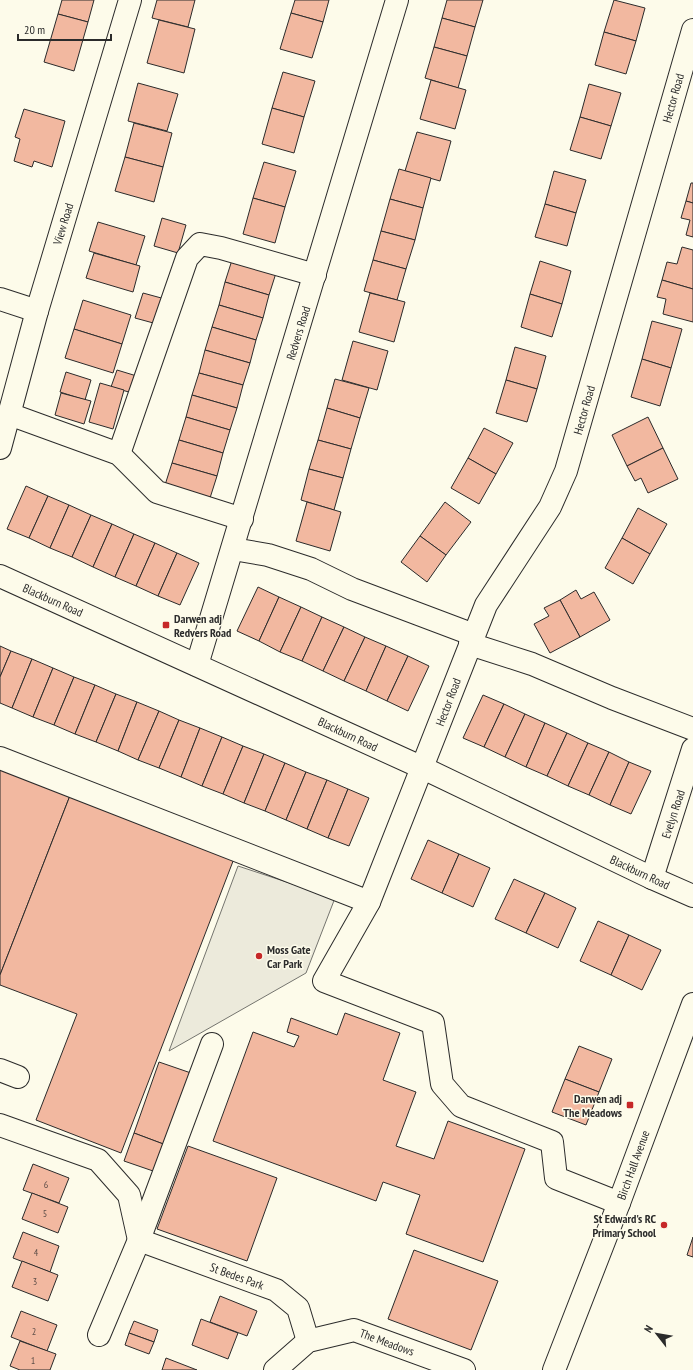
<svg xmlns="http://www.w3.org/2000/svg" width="693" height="1370" viewBox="0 0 693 1370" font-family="'PT Sans Narrow',sans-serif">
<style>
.parking{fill:#eceadb;stroke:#74746e}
.building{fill:#f2b8a0;stroke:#2b2b2b}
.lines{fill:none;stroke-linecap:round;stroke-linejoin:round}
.minor-casing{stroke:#2b2b2b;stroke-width:24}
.highway-casing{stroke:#2b2b2b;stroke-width:24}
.minor{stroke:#fdfbea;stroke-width:22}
.highway{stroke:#fdfbea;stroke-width:22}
.poi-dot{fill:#c62828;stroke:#fdfbea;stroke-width:1.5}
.labels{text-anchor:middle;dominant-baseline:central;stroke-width:3;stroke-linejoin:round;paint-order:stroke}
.number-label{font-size:10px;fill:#5d4e48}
.street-label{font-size:12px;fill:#2b2b2b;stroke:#fdfbea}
.poi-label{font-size:12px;font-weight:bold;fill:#2b2b2b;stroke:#fdfbea;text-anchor:start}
</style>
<rect width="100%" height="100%" fill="#fdfbea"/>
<path class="parking" d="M238,866L335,898L306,973L169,1051Z"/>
<g class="building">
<path d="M62,0H94L88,22L58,14Z"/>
<path d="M157,0H195L188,27L152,18Z"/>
<path d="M295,0H329L323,22L291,13Z"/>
<path d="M447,0H483L475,27L442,18Z"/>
<path d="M614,0L645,8L636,41L604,32Z"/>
<path d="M291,13L323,22L312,58L280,49Z"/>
<path d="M58,14L88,22L74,71L44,62Z"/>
<path d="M442,18L475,27L467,56L434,47Z"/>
<path d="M159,20L195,29L184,73L147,63Z"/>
<path d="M604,32L636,41L626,74L595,65Z"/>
<path d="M434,47L467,56L458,88L425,78Z"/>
<path d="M283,72L315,81L304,117L272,108Z"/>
<path d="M431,80L466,90L455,129L420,119Z"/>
<path d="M138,83L178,94L167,131L128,121Z"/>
<path d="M589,84L621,93L611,126L580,117Z"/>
<path d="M272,108L304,117L294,153L262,144Z"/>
<path d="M24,109L65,121L52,167L34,161L32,167L14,161L20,139L15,137Z"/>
<path d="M580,117L611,126L601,159L570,150Z"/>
<path d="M134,123L172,133L163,167L125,157Z"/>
<path d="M417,132L451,141L440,181L405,171Z"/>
<path d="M125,157L163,167L154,202L115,191Z"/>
<path d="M264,162L296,171L285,207L253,198Z"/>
<path d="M399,169L431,178L423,208L390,199Z"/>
<path d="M554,171L586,180L576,213L545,204Z"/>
<path d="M691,183H693V203L686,201Z"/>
<path d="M253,198L285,207L275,243L243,234Z"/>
<path d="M390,199L423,208L415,240L381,231Z"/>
<path d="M686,201L693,203V237L686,235L690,220L681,218Z"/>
<path d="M545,204L576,213L567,246L535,237Z"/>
<path d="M162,218L186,225L178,253L154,246Z"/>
<path d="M98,222L145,236L136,265L89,251Z"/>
<path d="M381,231L415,240L406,269L373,260Z"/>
<path d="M682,247L693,250V289L662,280L667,262L677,264Z"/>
<path d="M94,253L140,266L133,292L86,278Z"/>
<path d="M232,260L276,273L269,295L225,282Z"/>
<path d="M373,260L406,269L397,300L364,291Z"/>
<path d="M540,261L571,271L562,304L530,294Z"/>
<path d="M662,280L693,289V322L663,314L666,299L657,297Z"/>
<path d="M225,282L269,295L263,318L219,305Z"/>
<path d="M143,293L165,299L157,324L135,318Z"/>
<path d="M370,293L405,302L394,342L359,332Z"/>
<path d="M530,294L562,304L552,337L521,327Z"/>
<path d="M83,300L131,315L122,344L74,329Z"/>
<path d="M219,305L263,318L256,340L212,327Z"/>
<path d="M652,321L682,329L671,368L642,359Z"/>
<path d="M212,327L256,340L250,363L205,350Z"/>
<path d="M74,329L122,344L113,373L65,358Z"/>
<path d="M353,341L388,351L377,390L342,380Z"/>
<path d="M515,347L546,356L537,389L506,380Z"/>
<path d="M205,350L250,363L243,385L199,373Z"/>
<path d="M642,359L671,368L660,406L631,397Z"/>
<path d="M117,370L140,377L136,394L111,387Z"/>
<path d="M66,372L91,380L85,400L60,392Z"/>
<path d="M199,373L243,385L237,408L192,395Z"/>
<path d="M335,379L369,388L360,418L327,408Z"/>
<path d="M506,380L537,389L527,422L496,413Z"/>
<path d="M100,383L124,390L113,429L89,422Z"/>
<path d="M61,393L91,401L84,424L55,415Z"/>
<path d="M192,395L237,408L230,430L186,417Z"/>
<path d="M327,408L360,418L351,449L318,440Z"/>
<path d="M186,417L230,430L223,453L179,440Z"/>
<path d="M648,417L663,448L627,466L612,435Z"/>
<path d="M484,428L513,443L496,474L468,458Z"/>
<path d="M179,440L223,453L217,476L172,463Z"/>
<path d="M318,440L351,449L343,478L309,469Z"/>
<path d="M663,448L678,479L648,493L641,478L635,481L627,466Z"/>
<path d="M468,458L496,474L479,504L451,488Z"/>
<path d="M172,463L217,476L210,498L165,485Z"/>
<path d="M309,469L343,478L334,510L301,500Z"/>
<path d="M26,486L48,496L29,538L7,529Z"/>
<path d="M48,496L69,505L50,548L29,538Z"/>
<path d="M307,502L341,512L330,551L296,541Z"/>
<path d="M445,502L471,522L446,555L420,536Z"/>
<path d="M69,505L91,515L72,557L50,548Z"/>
<path d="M638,508L667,524L650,554L622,538Z"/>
<path d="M91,515L112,524L93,567L72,557Z"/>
<path d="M112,524L134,534L115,577L93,567Z"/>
<path d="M134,534L155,543L136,586L115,577Z"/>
<path d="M420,536L446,555L427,582L401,562Z"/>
<path d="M622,538L650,554L633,584L605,568Z"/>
<path d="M155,543L177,553L158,596L136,586Z"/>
<path d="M177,553L199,563L180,605L158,596Z"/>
<path d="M258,587L279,597L259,641L237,631Z"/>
<path d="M576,590L581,599L594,592L610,620L580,637L560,600Z"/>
<path d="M279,597L301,607L280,652L259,641Z"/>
<path d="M560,600L580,637L550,653L534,624L549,616L544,608Z"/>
<path d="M301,607L322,617L302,661L280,652Z"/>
<path d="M322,617L344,627L323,671L302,661Z"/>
<path d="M344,627L365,637L344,681L323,671Z"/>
<path d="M365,637L386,646L366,691L344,681Z"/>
<path d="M0,646L11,651L0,677Z"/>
<path d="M386,646L408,656L387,701L366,691Z"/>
<path d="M11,651L32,659L12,708L0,703V677Z"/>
<path d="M408,656L429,666L408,711L387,701Z"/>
<path d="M32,659L53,668L33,717L12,708Z"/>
<path d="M53,668L74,677L54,725L33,717Z"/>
<path d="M74,677L95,685L75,734L54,725Z"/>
<path d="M95,685L116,694L96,742L75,734Z"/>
<path d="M116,694L137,702L118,751L96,742Z"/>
<path d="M483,695L504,704L484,747L463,738Z"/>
<path d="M137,702L159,711L138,760L118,751Z"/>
<path d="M504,704L525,714L505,757L484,747Z"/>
<path d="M159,711L179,720L159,768L138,760Z"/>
<path d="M525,714L545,723L526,767L505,757Z"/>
<path d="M179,720L200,728L181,777L159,768Z"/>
<path d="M545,723L567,733L547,776L526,767Z"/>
<path d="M200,728L222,737L202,786L181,777Z"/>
<path d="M567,733L588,743L568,786L547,776Z"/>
<path d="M222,737L243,746L223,794L202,786Z"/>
<path d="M588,743L609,752L589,795L568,786Z"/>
<path d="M243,746L264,754L244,803L223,794Z"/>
<path d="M609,752L629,762L610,805L589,795Z"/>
<path d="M264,754L285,763L265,811L244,803Z"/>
<path d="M629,762L651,771L631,814L610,805Z"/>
<path d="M285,763L306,772L286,820L265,811Z"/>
<path d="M0,765L71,793L0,975Z"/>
<path d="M306,772L327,780L307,829L286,820Z"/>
<path d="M327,780L348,789L328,838L307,829Z"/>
<path d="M348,789L369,798L349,846L328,838Z"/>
<path d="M71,793L235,856L121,1153L36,1120L77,1014L0,985V975Z"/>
<path d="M428,840L459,854L442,893L411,879Z"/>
<path d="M459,854L490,868L473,907L442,893Z"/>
<path d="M514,879L545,893L526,933L495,919Z"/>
<path d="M545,893L576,908L558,948L526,933Z"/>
<path d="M598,921L629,935L611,975L580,961Z"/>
<path d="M629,935L661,950L642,990L611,975Z"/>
<path d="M345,1013L400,1033L383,1080L416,1092L396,1146L434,1159L448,1121L525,1149L483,1262L406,1234L420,1195L383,1182L376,1201L213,1141L253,1032L294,1047L299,1036L287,1032L291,1018L337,1035Z"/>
<path d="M579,1046L612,1059L599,1092L565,1079Z"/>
<path d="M159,1062L191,1073L166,1145L134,1133Z"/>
<path d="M565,1079L599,1092L586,1125L552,1112Z"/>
<path d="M134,1133L166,1145L156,1172L124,1161Z"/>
<path d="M188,1146L277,1178L247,1261L157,1229Z"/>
<path d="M33,1164L69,1178L59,1203L23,1190Z"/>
<path d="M32,1193L68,1207L58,1233L22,1219Z"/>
<path d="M23,1232L59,1246L50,1272L13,1258Z"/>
<path d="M693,1237V1257L687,1255Z"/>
<path d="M414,1250L498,1281L471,1350L388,1319Z"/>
<path d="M22,1261L58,1275L48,1301L12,1287Z"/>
<path d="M220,1296L257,1311L247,1336L210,1322Z"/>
<path d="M21,1311L57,1325L47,1351L11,1337Z"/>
<path d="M201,1319L238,1333L228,1359L192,1345Z"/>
<path d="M134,1321L158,1330L154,1342L129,1333Z"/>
<path d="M129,1333L154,1342L149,1354L125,1345Z"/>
<path d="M20,1341L56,1354L50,1370H20L10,1366Z"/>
<path d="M166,1358L197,1370H162Z"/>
</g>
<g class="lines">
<defs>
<g id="minor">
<path d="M0,299L37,311"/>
<path d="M9,414L119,454L157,492L242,519"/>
<path d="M0,448L37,311L130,0"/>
<path d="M119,454L187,258L200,244L221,248L315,275"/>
<path d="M233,549L268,555L311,569L352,589L474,635"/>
<path d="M470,644L532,664L612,698L693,729"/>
<path d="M197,665L397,0"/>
<path d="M0,758L369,902"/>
<path d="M652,878L693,749"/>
<path d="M0,1070L18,1077"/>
<path d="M0,1125L98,1160L129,1195L139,1240L276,1290L298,1308L308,1341"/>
<path d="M619,1203L556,1178L552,1142L461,1106L442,1084L433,1023L324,981L369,902L486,605L550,507L566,471L693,30"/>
<path d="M99,1335L139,1240L212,1044"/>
<path d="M275,1370L308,1341L354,1330L464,1370"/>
<path d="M554,1370L619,1203L693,1004"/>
</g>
<path id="highway" d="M0,576L423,768L652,878L693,896"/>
</defs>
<use href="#minor" class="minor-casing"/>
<use href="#highway" class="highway-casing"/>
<use href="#minor" class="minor"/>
<use href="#highway" class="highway"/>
</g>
<g class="poi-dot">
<rect x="162" y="621" width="8" height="8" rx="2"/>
<circle cx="259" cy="956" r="4"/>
<rect x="626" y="1101" width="8" height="8" rx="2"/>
<circle cx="664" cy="1225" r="4"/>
</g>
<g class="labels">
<g class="number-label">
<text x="46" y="1184">6</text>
<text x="45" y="1213">5</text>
<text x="36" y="1252">4</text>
<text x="35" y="1281">3</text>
<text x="34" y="1331">2</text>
<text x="33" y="1360">1</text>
</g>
<g class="street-label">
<text transform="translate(673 98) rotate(-74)">Hector Road</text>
<text transform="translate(63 224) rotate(-73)">View Road</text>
<text transform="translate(298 333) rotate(-73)">Redvers Road</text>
<text transform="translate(584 410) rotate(-74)">Hector Road</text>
<text transform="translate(53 600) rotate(24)">Blackburn Road</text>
<text transform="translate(448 702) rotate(-69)">Hector Road</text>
<text transform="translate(348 734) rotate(25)">Blackburn Road</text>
<text transform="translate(673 814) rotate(-72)">Evelyn Road</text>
<text transform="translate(640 872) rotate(25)">Blackburn Road</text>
<text transform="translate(633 1165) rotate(-70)">Birch Hall Avenue</text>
<text transform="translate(237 1276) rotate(20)">St Bedes Park</text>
<text transform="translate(387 1342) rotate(20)">The Meadows</text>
</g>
<g class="poi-label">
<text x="174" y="618">Darwen adj<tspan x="174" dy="14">Redvers Road</tspan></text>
<text x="267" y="949">Moss Gate<tspan x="267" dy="14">Car Park</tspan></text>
<text x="622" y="1098" text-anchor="end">Darwen adj<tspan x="622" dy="14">The Meadows</tspan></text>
<text x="656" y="1218" text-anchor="end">St Edward's RC<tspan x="656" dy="14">Primary School</tspan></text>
</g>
</g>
<g transform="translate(657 1334) rotate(301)" stroke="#fdfbea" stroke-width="3" paint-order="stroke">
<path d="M0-3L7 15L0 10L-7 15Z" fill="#2b2b2b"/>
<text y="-6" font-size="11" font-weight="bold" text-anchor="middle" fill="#2b2b2b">N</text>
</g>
<path d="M18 34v6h93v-6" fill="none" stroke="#2b2b2b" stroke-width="2"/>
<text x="24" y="34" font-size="12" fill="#2b2b2b" stroke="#fdfbea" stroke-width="3" paint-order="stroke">20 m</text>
</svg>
